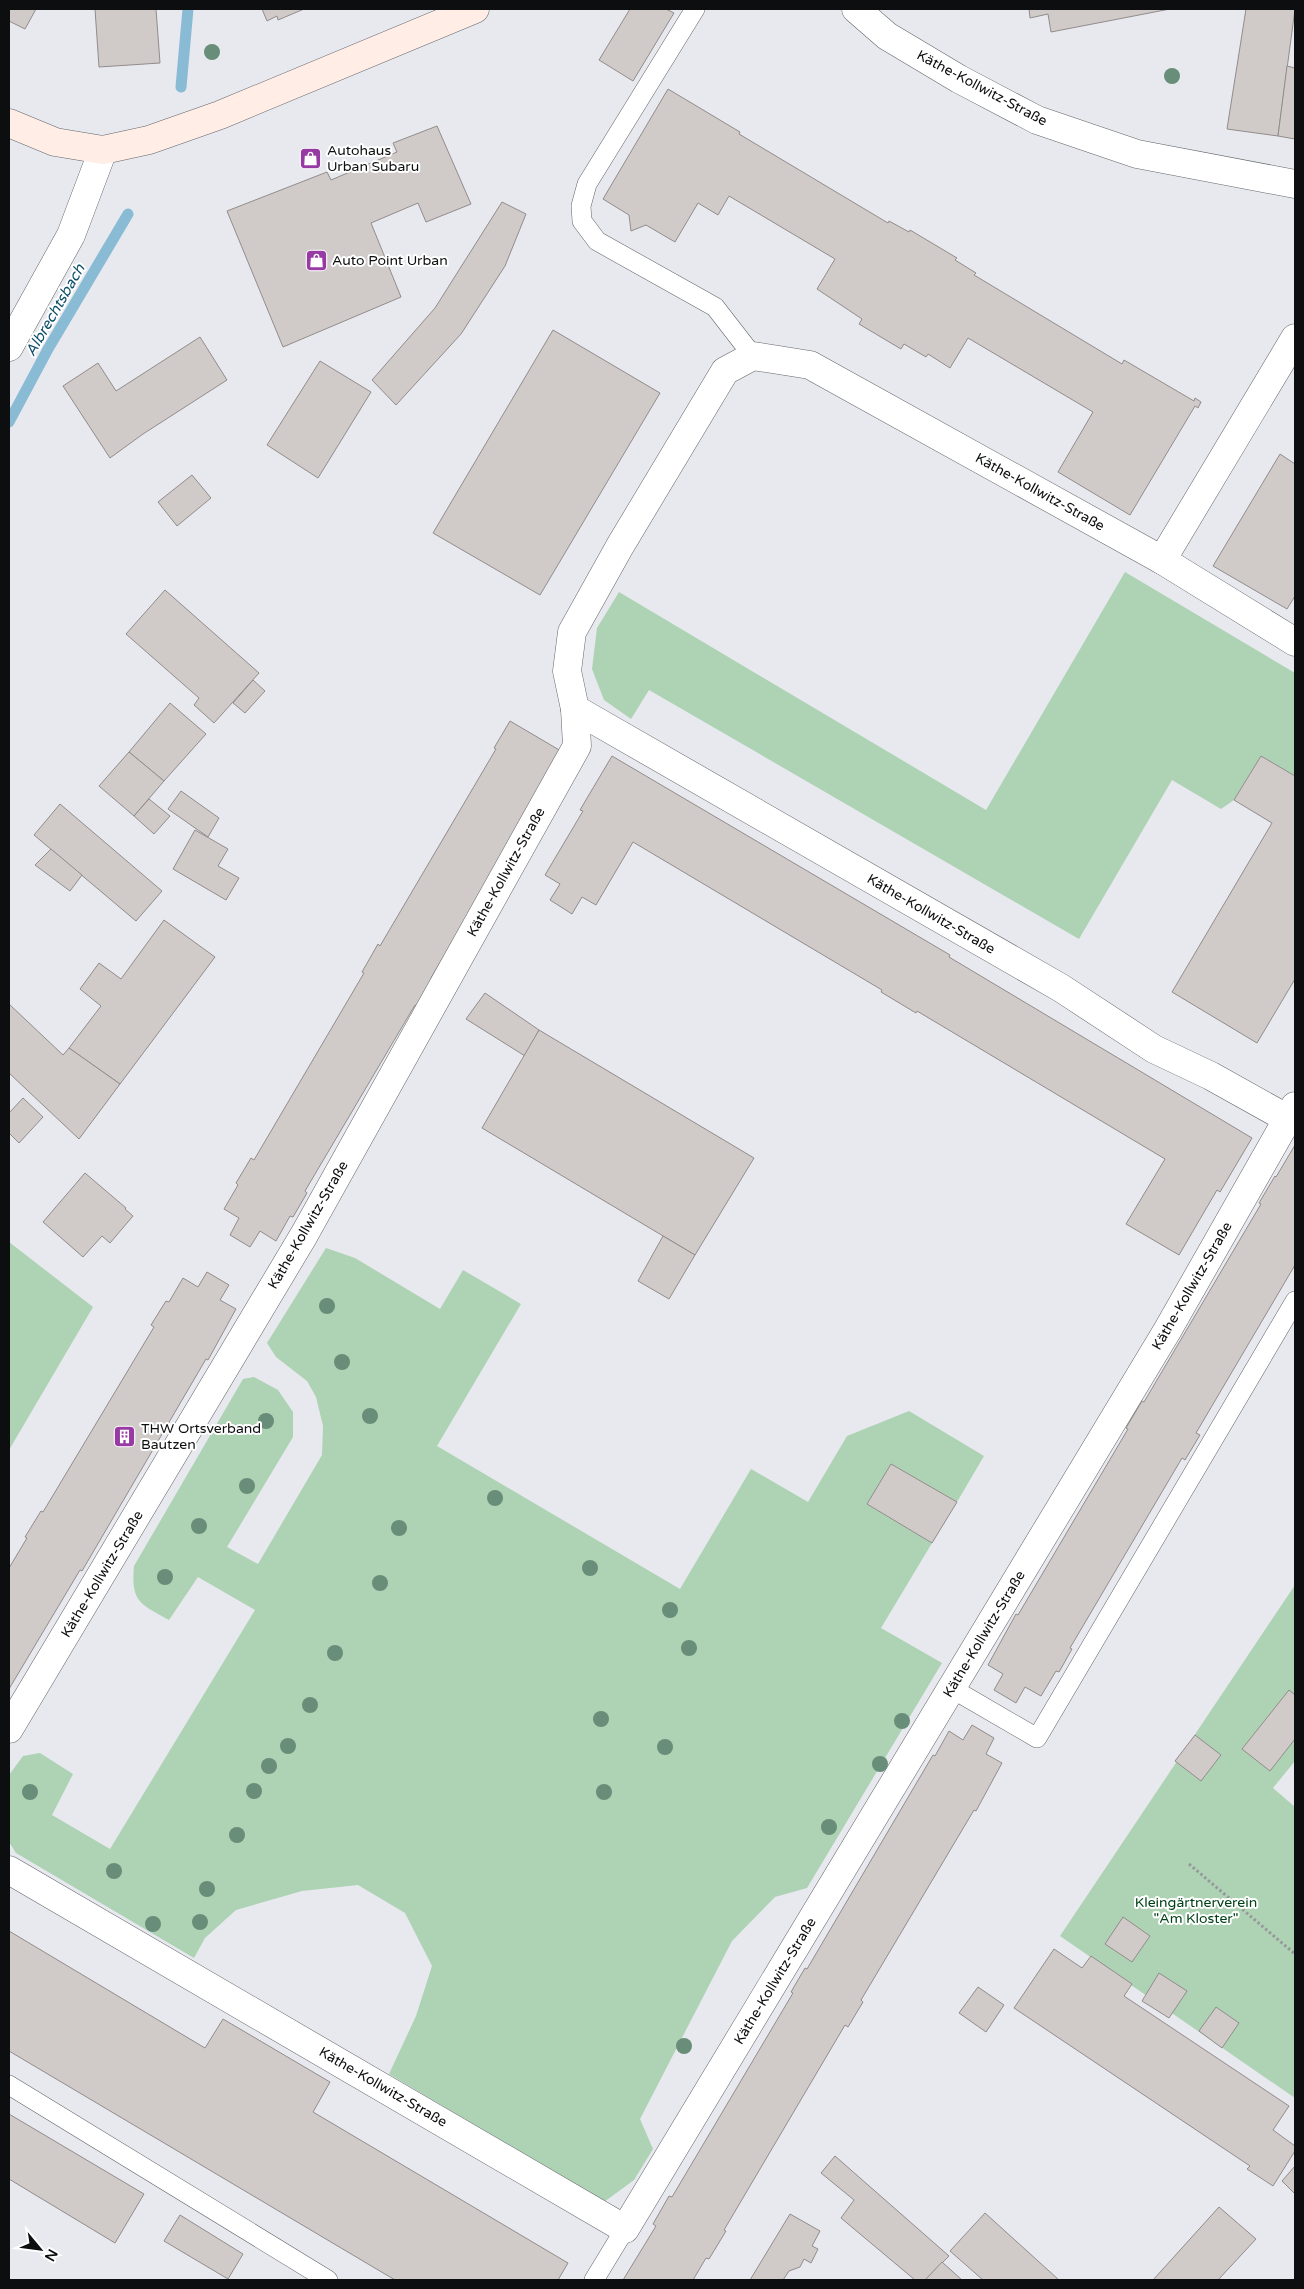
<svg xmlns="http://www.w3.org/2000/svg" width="1304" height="2289" viewBox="0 0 1304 2289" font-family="'Varela Round',sans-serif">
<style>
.green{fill:#aed2b4}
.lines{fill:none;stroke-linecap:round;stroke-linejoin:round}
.stream{stroke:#89bbd5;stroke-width:11}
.building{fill:#d0cac9;stroke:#928c8b}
.lane-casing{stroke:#636569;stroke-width:20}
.street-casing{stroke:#636569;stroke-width:29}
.secondary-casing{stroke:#636569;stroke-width:29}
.path{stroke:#96989b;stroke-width:3;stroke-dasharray:2.5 2.5;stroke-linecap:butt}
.lane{stroke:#fff;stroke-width:19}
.street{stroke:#fff;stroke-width:28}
.secondary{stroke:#ffede6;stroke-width:28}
.tree{fill:#688d78}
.labels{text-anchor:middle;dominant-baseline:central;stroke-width:4;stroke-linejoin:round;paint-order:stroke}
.street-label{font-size:14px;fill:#0d0e0f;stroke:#fff}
.poi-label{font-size:14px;fill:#0d0e0f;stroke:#fff;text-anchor:start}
.park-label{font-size:14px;fill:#004218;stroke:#fff}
.water-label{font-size:15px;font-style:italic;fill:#0e4f6a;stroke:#fff}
</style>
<rect width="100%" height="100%" fill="#e7e9ee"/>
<g class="green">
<path d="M1125,572L1295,673V776L1261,756L1234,800L1221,809L1172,780L1079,939L649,690L631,719L604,700L592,669L597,628L619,592L986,810Z"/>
<path d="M9,1242L93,1307L9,1450Z"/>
<path d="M326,1248L355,1258L440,1309L463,1270L521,1304L437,1446L680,1589L751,1469L808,1502L847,1436L909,1411L984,1456L957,1502L891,1464L867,1504L932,1543L881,1628L942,1663L807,1888L775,1897L732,1941L640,2119L653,2149L634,2180L604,2202L389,2074L416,2016L432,1966L405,1913L358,1885L302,1891L236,1910L205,1938L194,1958L16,1853L9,1842V1775L23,1756L40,1753L73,1774L52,1815L110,1849L255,1610L198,1577L169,1620C139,1603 131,1602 134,1566L243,1379L254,1377L278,1390L293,1412V1437L227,1547L258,1564L322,1455L323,1426L316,1397L307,1381L276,1357L267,1343Z"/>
<path d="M1295,1585V1761L1273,1788L1295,1807V2098L1060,1936Z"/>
</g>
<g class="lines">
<g class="stream">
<path d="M181,87L188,9"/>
<path d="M9,422L48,349L128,214"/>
</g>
</g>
<g class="building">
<path d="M9,9H36L25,29L9,21Z"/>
<path d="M95,9H156L160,63L99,67Z"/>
<path d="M262,9H304L278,20L277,16L267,21Z"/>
<path d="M630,9H666L674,13L633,81L599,60Z"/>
<path d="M1029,9H1170L1051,32L1048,14L1030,18Z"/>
<path d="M1246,9H1295L1278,136L1227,129Z"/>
<path d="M1287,66L1295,68V139L1278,136Z"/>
<path d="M668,89L740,132L739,134L888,223L889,221L909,232L910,230L957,258L955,260L976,273L974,275L1122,364L1124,360L1194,401L1195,398L1201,402L1198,408L1195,406L1130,515L1058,472L1093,412L968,338L950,368L928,354L926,357L904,344L901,349L859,324L862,319L817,289L835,259L729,196L718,215L698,203L675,242L646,225L631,231L629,215L603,199Z"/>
<path d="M437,126L471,204L426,222L418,203L371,223L401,297L283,347L227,211L327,172L331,180L397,152L393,143Z"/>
<path d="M502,202L526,214L505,266L461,334L396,405L372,380L435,308Z"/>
<path d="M553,330L660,393L540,595L433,533Z"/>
<path d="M200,337L227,380L143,434L110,458L63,386L98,363L116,391Z"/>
<path d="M320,361L371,392L318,478L267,445Z"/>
<path d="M1280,454L1295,464V596L1287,609L1213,566Z"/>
<path d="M192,475L211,498L177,526L158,502Z"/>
<path d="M165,590L259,673L214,723L194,705L199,698L126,634Z"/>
<path d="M253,680L265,691L245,713L233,703Z"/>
<path d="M170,703L206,734L164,781L129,752Z"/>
<path d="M510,721L566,754L548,780L431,978L433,979L417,1006L415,1005L305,1191L307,1193L293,1217L290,1216L276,1241L260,1231L250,1247L230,1235L239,1218L224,1209L238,1185L236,1183L251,1158L254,1160L364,973L362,972L378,944L380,946L496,749L494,748Z"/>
<path d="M129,752L164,781L134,816L99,786Z"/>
<path d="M612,756L950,955L949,957L1252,1138L1220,1192L1217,1190L1179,1255L1126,1224L1165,1159L917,1011L916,1013L881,992L882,990L633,842L596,905L582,897L572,914L550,900L560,884L545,875L583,811L580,810Z"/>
<path d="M1261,756L1295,776V979L1257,1043L1172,992L1272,823L1234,800Z"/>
<path d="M181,791L219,818L208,837L168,809Z"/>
<path d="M149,799L170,816L154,834L134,816Z"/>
<path d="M60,804L162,891L136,921L34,835Z"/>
<path d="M195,830L228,849L218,866L239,878L226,900L173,869Z"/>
<path d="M51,849L82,875L70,891L35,865Z"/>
<path d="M164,920L215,957L120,1084L69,1048L101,1006L80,989L99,963L121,979Z"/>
<path d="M485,993L539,1030L525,1056L466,1019Z"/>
<path d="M9,1004L63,1055L69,1048L120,1084L79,1139L9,1073Z"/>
<path d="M539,1030L754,1158L695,1255L482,1128Z"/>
<path d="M23,1098L43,1117L19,1143L9,1133V1113Z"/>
<path d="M1295,1145V1265L1196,1433L1200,1435L1185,1460L1182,1458L1070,1648L1072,1649L1059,1672L1056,1671L1041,1696L1025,1687L1016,1703L994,1690L1003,1674L988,1665L1016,1614L1018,1615L1128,1429L1126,1428L1142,1401L1144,1402L1261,1204L1259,1203L1275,1176L1276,1177Z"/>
<path d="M85,1173L126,1208L125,1209L133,1216L110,1243L102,1236L83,1257L43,1222Z"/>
<path d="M663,1236L695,1255L669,1299L638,1281Z"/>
<path d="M207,1272L229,1285L220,1300L236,1309L208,1360L206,1359L82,1571L80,1570L9,1689V1568L27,1538L25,1537L41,1511L43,1512L154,1327L151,1325L166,1301L169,1302L183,1278L198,1287Z"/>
<path d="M891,1464L957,1502L932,1543L867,1504Z"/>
<path d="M1289,1690L1295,1695V1739L1270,1771L1242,1749Z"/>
<path d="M972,1725L994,1738L986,1754L1002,1763L976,1811L974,1810L861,2000L863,2002L848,2027L845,2025L724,2230L726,2231L709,2259L706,2258L693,2280H623L656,2226L653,2224L669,2196L672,2197L793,1993L791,1992L805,1968L807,1969L933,1755L935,1756L949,1731L963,1740Z"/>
<path d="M1195,1735L1221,1755L1201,1781L1175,1761Z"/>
<path d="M1123,1917L1150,1936L1132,1962L1105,1944Z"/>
<path d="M9,1931L205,2048L223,2019L330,2082L313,2112L568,2263L558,2280H395L9,2051Z"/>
<path d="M1054,1949L1082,1968L1091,1956L1132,1984L1124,1996L1289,2106L1273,2130L1295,2146V2151L1273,2186L1247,2169L1250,2166L1014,2008Z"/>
<path d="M1159,1973L1187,1991L1169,2018L1142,2001Z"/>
<path d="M978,1987L1004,2005L986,2032L959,2013Z"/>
<path d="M1216,2007L1239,2023L1222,2048L1199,2031Z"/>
<path d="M9,2114L144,2194L115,2243L9,2179Z"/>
<path d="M835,2156L949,2256L925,2280H915L841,2218L854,2200L821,2173Z"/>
<path d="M1295,2166V2194L1282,2181Z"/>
<path d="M1219,2207L1256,2239L1218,2280H1153Z"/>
<path d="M985,2213L1059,2280H983L950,2251Z"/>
<path d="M790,2214L820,2231L812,2246L818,2249L811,2263L804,2259L800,2267L789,2271L783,2280H750Z"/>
<path d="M180,2215L243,2254L228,2279L164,2241Z"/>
<path d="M942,2262L962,2280H925Z"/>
</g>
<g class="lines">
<defs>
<g id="lane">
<path d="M695,9L587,184L581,206L582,221L597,241L715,307L753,356"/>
<path d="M951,1688L1037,1738L1295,1301"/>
<path d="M9,2085L328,2280"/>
<path d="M594,2280L625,2229"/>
</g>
<g id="street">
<path d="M856,9L887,36L959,79L1037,120L1137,154L1295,184"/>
<path d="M1295,338L1162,560L1295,642"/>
<path d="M9,347L71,235L103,150"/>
<path d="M1162,560L810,365L753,356L725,371L620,546L572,632L567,671L575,709L1061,988L1154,1049L1211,1076L1288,1119"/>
<path d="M9,1729L304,1235L577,746L575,709"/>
<path d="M9,1870L625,2229L1167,1331L1295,1106"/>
</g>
<path id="secondary" d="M9,123L55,142L103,150L149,140L220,115L475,9"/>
</defs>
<use href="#lane" class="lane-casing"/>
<use href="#street" class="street-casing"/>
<use href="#secondary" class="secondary-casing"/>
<path class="path" d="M1189,1864L1295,1954"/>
<use href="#lane" class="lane"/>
<use href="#street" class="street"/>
<use href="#secondary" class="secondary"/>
</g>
<g class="tree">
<circle cx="212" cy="52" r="8"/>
<circle cx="1172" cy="76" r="8"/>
<circle cx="327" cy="1306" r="8"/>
<circle cx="342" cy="1362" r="8"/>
<circle cx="370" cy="1416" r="8"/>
<circle cx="266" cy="1421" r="8"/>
<circle cx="247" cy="1486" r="8"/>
<circle cx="495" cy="1498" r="8"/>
<circle cx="199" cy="1526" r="8"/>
<circle cx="399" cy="1528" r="8"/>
<circle cx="590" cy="1568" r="8"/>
<circle cx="165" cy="1577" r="8"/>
<circle cx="380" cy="1583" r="8"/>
<circle cx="670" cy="1610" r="8"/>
<circle cx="689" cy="1648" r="8"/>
<circle cx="335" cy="1653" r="8"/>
<circle cx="310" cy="1705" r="8"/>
<circle cx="601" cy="1719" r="8"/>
<circle cx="902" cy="1721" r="8"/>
<circle cx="288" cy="1746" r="8"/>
<circle cx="665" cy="1747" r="8"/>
<circle cx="880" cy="1764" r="8"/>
<circle cx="269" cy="1766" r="8"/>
<circle cx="254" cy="1791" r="8"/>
<circle cx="30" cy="1792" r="8"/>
<circle cx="604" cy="1792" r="8"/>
<circle cx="829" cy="1827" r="8"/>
<circle cx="237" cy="1835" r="8"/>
<circle cx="114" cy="1871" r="8"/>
<circle cx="207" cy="1889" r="8"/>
<circle cx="200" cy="1922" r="8"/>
<circle cx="153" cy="1924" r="8"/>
<circle cx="684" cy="2046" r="8"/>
</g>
<defs>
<symbol id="shop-square" viewBox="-11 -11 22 22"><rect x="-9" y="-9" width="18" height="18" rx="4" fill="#983aa4" stroke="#fff"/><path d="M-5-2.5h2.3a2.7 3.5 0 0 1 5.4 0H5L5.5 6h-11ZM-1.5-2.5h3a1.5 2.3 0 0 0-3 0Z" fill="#fff"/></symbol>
<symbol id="building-square" viewBox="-11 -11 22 22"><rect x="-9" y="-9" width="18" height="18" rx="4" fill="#983aa4" stroke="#fff"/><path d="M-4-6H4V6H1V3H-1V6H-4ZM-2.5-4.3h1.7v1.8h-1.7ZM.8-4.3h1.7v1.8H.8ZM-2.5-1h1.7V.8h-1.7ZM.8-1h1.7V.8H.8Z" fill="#fff"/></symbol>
</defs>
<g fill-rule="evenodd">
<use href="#shop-square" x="298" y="146" width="25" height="25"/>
<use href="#shop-square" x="304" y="248" width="25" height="25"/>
<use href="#building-square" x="112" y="1424" width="25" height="25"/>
</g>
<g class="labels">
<g class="street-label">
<text transform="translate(982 88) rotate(28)">Käthe-Kollwitz-Straße</text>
<text transform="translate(1040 492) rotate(29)">Käthe-Kollwitz-Straße</text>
<text transform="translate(506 872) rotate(-61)">Käthe-Kollwitz-Straße</text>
<text transform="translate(931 914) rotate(30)">Käthe-Kollwitz-Straße</text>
<text transform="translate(308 1225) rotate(-60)">Käthe-Kollwitz-Straße</text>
<text transform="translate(1192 1286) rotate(-60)">Käthe-Kollwitz-Straße</text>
<text transform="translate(102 1574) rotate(-59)">Käthe-Kollwitz-Straße</text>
<text transform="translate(984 1634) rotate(-59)">Käthe-Kollwitz-Straße</text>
<text transform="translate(775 1981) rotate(-59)">Käthe-Kollwitz-Straße</text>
<text transform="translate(383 2087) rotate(30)">Käthe-Kollwitz-Straße</text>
</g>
<g class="poi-label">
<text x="327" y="150">Autohaus<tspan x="327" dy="16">Urban Subaru</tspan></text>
<text x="332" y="260">Auto Point Urban</text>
<text x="141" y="1428">THW Ortsverband<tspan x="141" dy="16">Bautzen</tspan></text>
</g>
<g class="park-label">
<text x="1196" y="1902">Kleingärtnerverein<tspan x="1196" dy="16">"Am Kloster"</tspan></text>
</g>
<g class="water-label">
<text transform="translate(55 310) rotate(-60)">Albrechtsbach</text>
</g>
</g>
<rect width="1304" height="2289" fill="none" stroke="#0d0e0f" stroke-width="20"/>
<g transform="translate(40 2249) rotate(119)" stroke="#ffffff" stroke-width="4" paint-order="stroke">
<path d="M0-4L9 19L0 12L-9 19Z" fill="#0d0e0f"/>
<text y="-8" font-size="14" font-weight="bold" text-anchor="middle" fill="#0d0e0f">N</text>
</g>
</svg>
